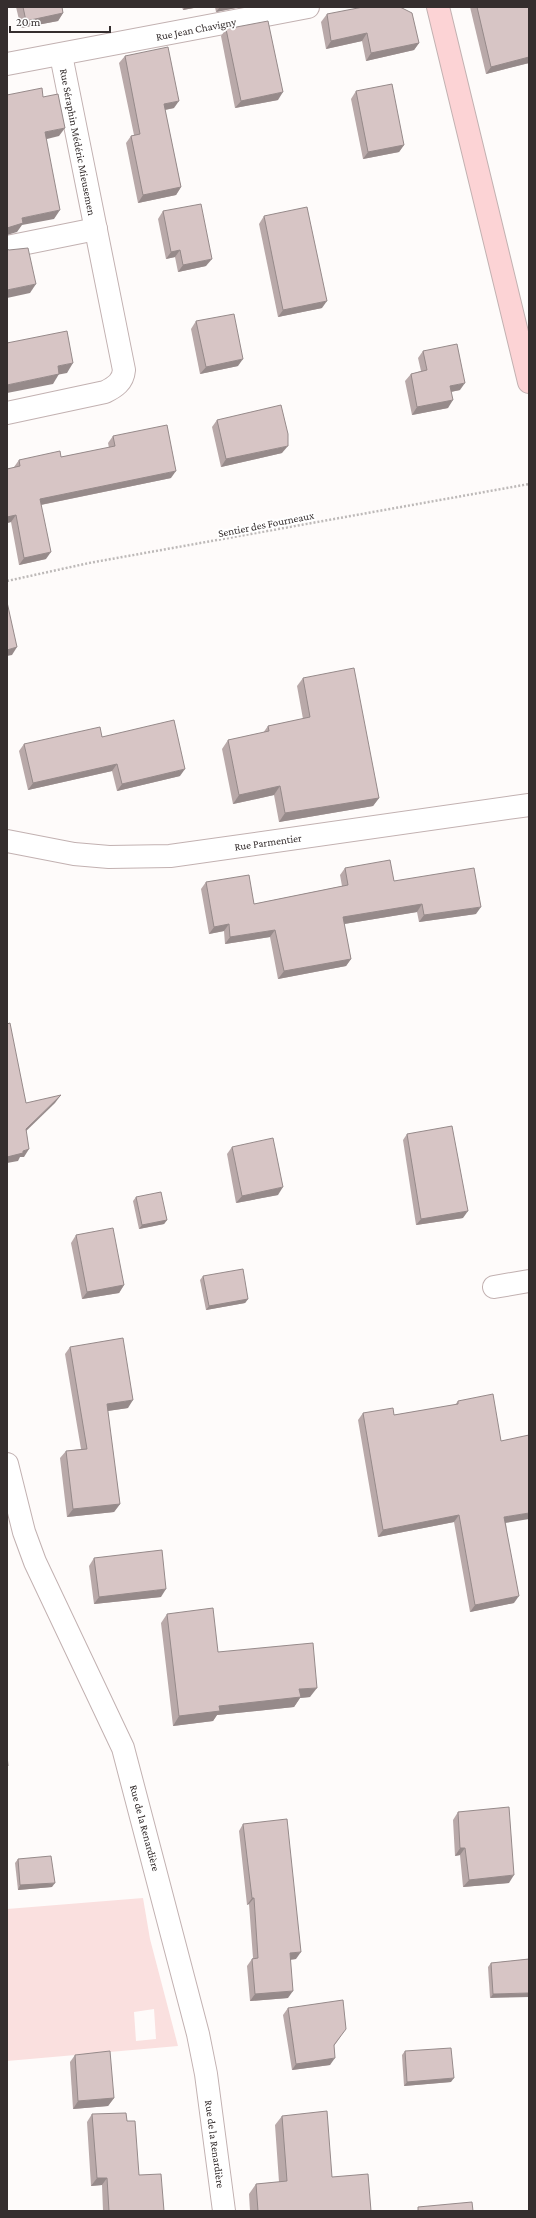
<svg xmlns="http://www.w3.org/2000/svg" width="536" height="2218" viewBox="0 0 536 2218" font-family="'Crimson Pro',serif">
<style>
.green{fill:#fae0df;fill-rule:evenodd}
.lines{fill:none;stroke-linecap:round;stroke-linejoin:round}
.street-casing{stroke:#c2b1b1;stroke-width:24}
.secondary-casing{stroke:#c2b1b1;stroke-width:24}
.path{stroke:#bdb9b8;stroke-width:2.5;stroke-dasharray:2 2;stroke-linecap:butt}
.street{stroke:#fff;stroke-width:22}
.secondary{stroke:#fcd3d5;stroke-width:22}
.wall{fill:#b9a9a9}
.shaded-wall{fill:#968a8a}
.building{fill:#d7c5c5;stroke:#968a8a}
.labels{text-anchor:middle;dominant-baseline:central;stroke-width:4;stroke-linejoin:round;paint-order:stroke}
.street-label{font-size:11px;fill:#352e2e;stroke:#fff}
</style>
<rect width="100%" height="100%" fill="#fefbfa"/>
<path class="green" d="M143,1898L150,1939L178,2046L7,2061V1909ZM154,2009L156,2039L136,2041L134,2012Z"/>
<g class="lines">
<defs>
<g id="street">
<path d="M7,64L308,7"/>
<path d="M7,247L96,229"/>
<path d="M7,413L105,392C115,387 123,382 124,370L61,55"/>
<path d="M7,841L74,854L109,857L170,856L529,805"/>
<path d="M494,1287L529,1281"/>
<path d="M7,1464L24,1532L35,1562L123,1748L198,2034L206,2074L224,2211"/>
</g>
<path id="secondary" d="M438,7L529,382"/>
</defs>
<use href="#street" class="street-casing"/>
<use href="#secondary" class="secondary-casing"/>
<path class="path" d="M7,581L89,563L529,484"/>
<use href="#street" class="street"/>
<use href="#secondary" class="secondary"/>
</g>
<g class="wall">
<path d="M16,7H62L63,13L58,21L21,28Z"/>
<path d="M182,7H199L183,10Z"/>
<path d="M215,7H241L216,12Z"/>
<path d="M470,7H529V63L486,74Z"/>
<path d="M327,14L419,43L414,50L366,61L362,41L326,49L321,22Z"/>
<path d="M226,29L278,100L235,108L221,36Z"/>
<path d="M125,56L174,108L165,110L181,187L176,195L138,203L126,143L131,136L134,135L119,63Z"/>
<path d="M356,91L404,145L399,152L363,159L351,99Z"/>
<path d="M163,211L206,266L178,272L175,257L166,259L158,219Z"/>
<path d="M264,216L322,308L278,317L259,224Z"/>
<path d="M196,321L238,366L200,374L191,329Z"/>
<path d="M423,351L460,390L451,392L448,408L412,415L405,381L411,374L421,371L418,358Z"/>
<path d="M217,420L282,453L221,467L212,427Z"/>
<path d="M113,436L171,478L41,505L46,559L19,565L11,522L7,523V469L14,468V467L19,460L61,457L109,448L108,443Z"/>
<path d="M303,678L379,798L373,806L279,822L274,795L233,804L222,749L228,740L263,733L268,726L303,719L297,686Z"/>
<path d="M102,737L180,776L117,791L112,771L28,790L19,751L24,744Z"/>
<path d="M345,868L394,881L476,914L419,922L417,912L344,924L351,959L346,966L278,979L270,937L225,944L224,931L209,934L201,889L206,882L254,904L342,886L340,875Z"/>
<path d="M407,1134L463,1218L416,1225L403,1140Z"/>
<path d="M232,1147L278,1195L236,1203L227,1154Z"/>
<path d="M136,1197L167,1220L164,1224L139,1229L133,1201Z"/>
<path d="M76,1235L124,1285L119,1293L82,1299L71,1243Z"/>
<path d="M203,1276L248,1299L245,1303L206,1310L200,1280Z"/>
<path d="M70,1347L128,1408L107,1411L120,1504L114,1512L67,1517L60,1458L66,1451L81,1449L65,1354Z"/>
<path d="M458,1401L506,1523L514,1603L470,1612L454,1522L378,1537L358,1420L363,1413L394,1415L455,1405Z"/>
<path d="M94,1558L161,1597L94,1604L89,1566Z"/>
<path d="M167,1614L218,1652L310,1697L300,1698L294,1707L217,1715L213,1721L173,1726L161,1623Z"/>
<path d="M458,1812L509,1883L463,1887L460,1855L455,1856L453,1820Z"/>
<path d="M243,1824L296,1959L290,1960L288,1998L250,2001L247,1966L252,1959L253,1958L249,1904L247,1905L239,1831Z"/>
<path d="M18,1859L52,1887L18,1890L15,1863Z"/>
<path d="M529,1959L490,1998L488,1967L491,1963Z"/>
<path d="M288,2008L341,2036L334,2046L330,2065L292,2070L283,2015Z"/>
<path d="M405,2051L451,2082L404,2086L402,2055Z"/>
<path d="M75,2055L114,2098L108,2106L73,2109L70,2062Z"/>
<path d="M92,2114L127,2121L139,2175L164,2211H103L102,2185L91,2186L87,2122Z"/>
<path d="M282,2116L332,2177L371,2211H250L249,2194L256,2184L279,2182L275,2125Z"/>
</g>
<g class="shaded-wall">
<path d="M185,7H199L183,10Z"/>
<path d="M220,7H241L216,12Z"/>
<path d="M63,13L58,21L21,28L26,21Z"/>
<path d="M367,33L362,41L326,49L331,41Z"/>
<path d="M419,43L414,50L366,61L371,53Z"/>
<path d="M529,57V63L486,74L491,67Z"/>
<path d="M283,92L278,100L235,108L241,101Z"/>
<path d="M179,101L174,108L159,111L164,104Z"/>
<path d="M65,128L59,136L39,141L45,132Z"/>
<path d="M404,145L399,152L363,159L368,152Z"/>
<path d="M181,187L176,195L138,203L143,195Z"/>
<path d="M60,210L54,219L22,225L17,232L7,235V228L22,218Z"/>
<path d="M180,250L175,257L166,259L171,252Z"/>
<path d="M212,259L206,266L178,272L183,265Z"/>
<path d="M36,284L30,293L7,298V290Z"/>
<path d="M327,301L322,308L278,317L283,310Z"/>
<path d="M243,359L238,366L200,374L206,367Z"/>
<path d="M73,363L67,373L51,376L58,366Z"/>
<path d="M59,374L53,384L7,393V385Z"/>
<path d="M465,383L460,390L445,393L450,386Z"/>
<path d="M453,400L448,408L412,415L417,407Z"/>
<path d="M288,446L282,453L221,467L226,459Z"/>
<path d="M176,471L171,478L35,506L40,499Z"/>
<path d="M16,515L11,522L7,523V517Z"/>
<path d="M51,552L46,559L19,565L24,558Z"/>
<path d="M17,647L12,655L7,656V650Z"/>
<path d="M117,764L112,771L28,790L33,783Z"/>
<path d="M185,769L180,776L117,791L122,784Z"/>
<path d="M280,786L274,795L233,804L239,795Z"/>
<path d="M379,798L373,806L279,822L285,813Z"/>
<path d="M422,904L417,912L338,925L343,917Z"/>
<path d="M481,907L476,914L419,922L424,915Z"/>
<path d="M229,924L224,931L209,934L214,927Z"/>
<path d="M275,930L270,937L225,944L230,937Z"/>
<path d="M351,959L346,966L278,979L284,971Z"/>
<path d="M61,1095L55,1103L20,1137L26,1129Z"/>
<path d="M29,1149L24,1157H20L18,1161L7,1163V1157L23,1151Z"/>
<path d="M283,1187L278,1195L236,1203L242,1196Z"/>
<path d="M468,1211L463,1218L416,1225L421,1219Z"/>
<path d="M167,1220L164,1224L139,1229L142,1225Z"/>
<path d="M124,1285L119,1293L82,1299L87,1292Z"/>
<path d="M248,1299L245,1303L206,1310L209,1306Z"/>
<path d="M133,1400L128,1408L101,1412L107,1404Z"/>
<path d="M120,1504L114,1512L67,1517L73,1509Z"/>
<path d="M529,1513V1519L499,1524L504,1517Z"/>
<path d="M459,1515L454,1522L378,1537L383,1530Z"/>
<path d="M166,1589L161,1597L94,1604L99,1597Z"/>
<path d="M519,1596L514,1603L470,1612L475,1605Z"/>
<path d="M317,1688L310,1697L300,1698L294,1707L217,1715L213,1721L173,1726L179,1716L219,1706L299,1689Z"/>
<path d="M460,1848H465L460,1855L455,1856Z"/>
<path d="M514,1875L509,1883L463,1887L469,1880Z"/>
<path d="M55,1883L52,1887L18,1890L20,1885Z"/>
<path d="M252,1898H254L249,1904L247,1905Z"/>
<path d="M301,1952L296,1959L285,1960L290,1953Z"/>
<path d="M293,1991L288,1998L250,2001L255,1994Z"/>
<path d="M529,1993V1997L490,1998L493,1994Z"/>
<path d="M335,2058L330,2065L292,2070L296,2064Z"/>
<path d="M454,2078L451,2082L404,2086L407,2082Z"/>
<path d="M114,2098L108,2106L73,2109L78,2101Z"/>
<path d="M97,2178H107L102,2185L91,2186Z"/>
</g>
<g class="building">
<path d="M23,7H62L63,13L26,21Z"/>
<path d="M363,7H400L412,13L419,43L371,53L367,33L331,41L327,14Z"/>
<path d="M477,7H529V57L491,67Z"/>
<path d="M268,21L283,92L241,101L226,29Z"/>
<path d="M168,47L179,101L164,104L181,187L143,195L131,136L140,134L125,56Z"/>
<path d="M392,84L404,145L368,152L356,91Z"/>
<path d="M42,88L43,97L58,94L65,128L45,132L60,210L22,218L23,223L7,228V95Z"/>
<path d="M201,204L212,259L183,265L180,250L171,252L163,211Z"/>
<path d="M307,207L327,301L283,310L264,216Z"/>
<path d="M28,248L36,284L7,290V249L9,250Z"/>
<path d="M234,314L243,359L206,367L196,321Z"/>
<path d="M67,331L73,363L58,366L59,374L7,385V343Z"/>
<path d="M457,344L465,383L450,386L453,400L417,407L411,374L427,370L423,351Z"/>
<path d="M281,405L288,434V446L226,459L217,420Z"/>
<path d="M167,425L176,471L40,499L51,552L24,558L16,515L7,517V469L20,466L19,460L60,451L61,457L115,446L113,436Z"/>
<path d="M7,602L17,647L7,650Z"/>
<path d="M354,668L379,798L285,813L280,786L239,795L228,740L269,731L268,726L310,717L303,678Z"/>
<path d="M174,720L185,769L122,784L117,764L33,783L24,744L100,727L102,737Z"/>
<path d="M390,860L394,881L474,868L481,907L424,915L422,904L343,917L351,959L284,971L275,930L230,937L229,924L214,927L206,882L249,875L254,904L348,885L345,868Z"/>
<path d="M10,1023L26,1103L61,1095L26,1129L29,1149L23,1151V1153L7,1157V1024Z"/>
<path d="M452,1126L468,1211L421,1219L407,1134Z"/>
<path d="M273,1138L283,1187L242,1196L232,1147Z"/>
<path d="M161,1192L167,1220L142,1225L136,1197Z"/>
<path d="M113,1228L124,1285L87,1292L76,1235Z"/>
<path d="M243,1269L248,1299L209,1306L203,1276Z"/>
<path d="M123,1338L133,1400L107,1404L120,1504L73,1509L66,1451L87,1449L70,1347Z"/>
<path d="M493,1394L501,1441L529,1435V1513L504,1517L519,1596L475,1605L459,1515L383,1530L363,1413L393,1408L394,1415L458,1404V1401Z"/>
<path d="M162,1550L166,1589L99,1597L94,1558Z"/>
<path d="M213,1608L218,1652L313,1643L317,1688L299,1689L301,1697L219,1706L220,1711L179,1716L167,1614Z"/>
<path d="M7,1755L8,1766H7Z"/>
<path d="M509,1807L514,1875L469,1880L465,1848H460L458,1812Z"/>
<path d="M287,1819L301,1952L290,1953L293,1991L255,1994L252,1959L258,1958L254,1898H252L243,1824Z"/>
<path d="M51,1856L55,1883L20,1885L18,1859Z"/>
<path d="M529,1959V1993L493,1994L491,1963Z"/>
<path d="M343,2000L346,2029L334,2045L335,2058L296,2064L288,2008Z"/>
<path d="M451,2048L454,2078L407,2082L405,2051Z"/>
<path d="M110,2051L114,2098L78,2101L75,2055Z"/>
<path d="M327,2111L332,2177L368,2174L371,2211H258L256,2184L287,2181L282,2116Z"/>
<path d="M126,2113L127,2121H135L139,2175L161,2174L164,2211H109L107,2178H97L92,2114Z"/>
<path d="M472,2202L473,2211H418V2207Z"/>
</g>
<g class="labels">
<g class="street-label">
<text transform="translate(196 29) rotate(-11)">Rue Jean Chavigny</text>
<text transform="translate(78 142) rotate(79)">Rue Séraphin Médéric Mieusemen</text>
<text transform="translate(266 524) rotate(-11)">Sentier des Fourneaux</text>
<text transform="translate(268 842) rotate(-8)">Rue Parmentier</text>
<text transform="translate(145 1828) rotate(75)">Rue de la Renardière</text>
<text transform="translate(215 2144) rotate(82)">Rue de la Renardière</text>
</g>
</g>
<rect width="536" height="2218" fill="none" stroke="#352e2e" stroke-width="16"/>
<path d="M10 26v6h100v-6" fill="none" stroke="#352e2e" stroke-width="2"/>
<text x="16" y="26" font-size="12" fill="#352e2e" stroke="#ffffff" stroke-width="3" paint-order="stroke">20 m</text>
</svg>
